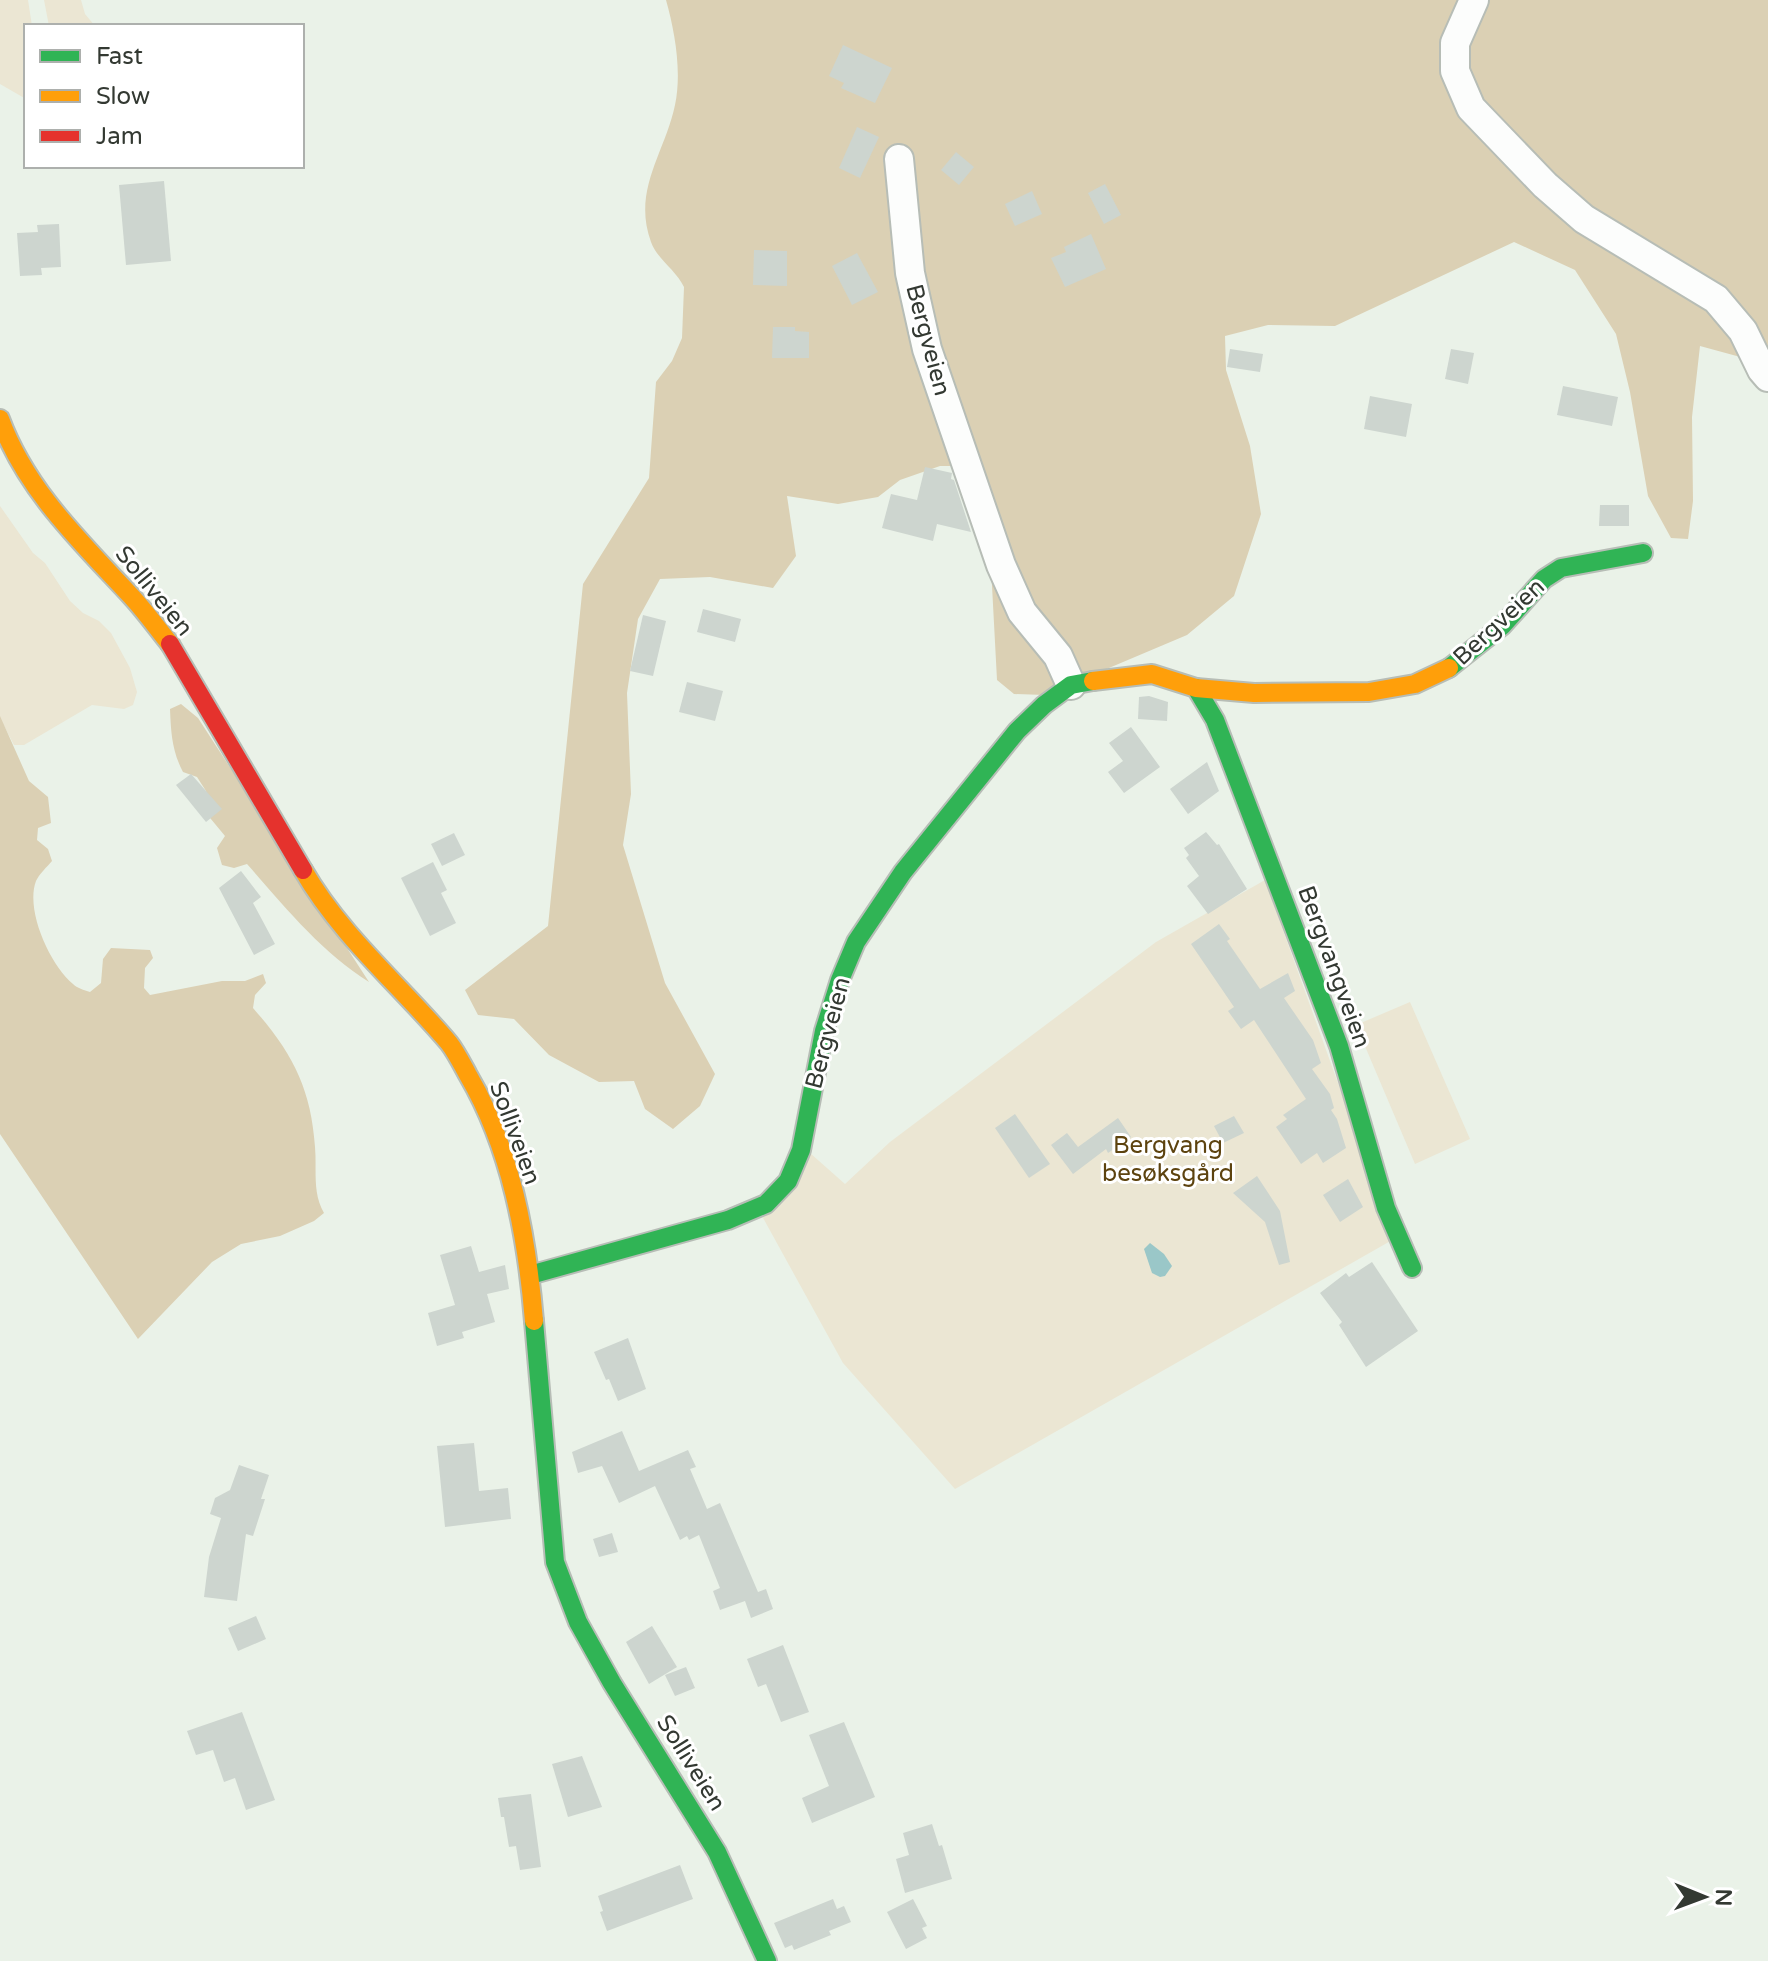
<svg xmlns="http://www.w3.org/2000/svg" width="1768" height="1961" viewBox="0 0 1768 1961" font-family="'Varela Round',sans-serif">
<style>
.green{fill:#ebe6d3}
.forest{fill:#dbd0b4}
.water{fill:#9ac7c8}
.building{fill:#cdd5cf}
.lines{fill:none;stroke-linecap:round;stroke-linejoin:round}
.street-casing{stroke:#b7bdb6;stroke-width:32}
.fast-casing{stroke:#b7bdb6;stroke-width:22}
.slow-casing{stroke:#b7bdb6;stroke-width:22}
.jam-casing{stroke:#b7bdb6;stroke-width:22}
.street{stroke:#fcfdfc;stroke-width:28}
.fast{stroke:#30b455;stroke-width:18}
.slow{stroke:#ff9f0a;stroke-width:18}
.jam{stroke:#e5322d;stroke-width:18}
.labels{text-anchor:middle;dominant-baseline:central;stroke-width:6;stroke-linejoin:round;paint-order:stroke}
.street-label{font-size:24px;fill:#333932;stroke:#fff}
.park-label{font-size:24px;fill:#5d430f;stroke:#fff}
</style>
<rect width="100%" height="100%" fill="#eaf2e8"/>
<g class="green">
<path d="M0,0H28L32,26H26V99L0,84Z"/>
<path d="M44,0H81L85,14L95,26H49Z"/>
<path d="M0,506L33,553L45,563L70,601L83,613L99,621L111,633L130,668L137,692L133,705L124,709L92,705L24,745H14L0,718Z"/>
<path d="M1265,880L1394,1239L955,1489L843,1363L762,1216L810,1153L845,1184L890,1142L1156,942Z"/>
<path d="M1410,1002L1470,1139L1415,1164L1356,1025Z"/>
</g>
<g class="forest">
<path d="M666,0H1768V372L1744,358L1700,346L1692,417L1693,501L1688,539L1671,538L1648,496L1630,392L1616,334L1575,270L1514,242L1335,326L1268,325L1225,336L1226,370L1250,446L1261,514L1234,596L1187,635L1045,695L1014,694L997,680L990,548L976,466H940L900,480L878,497L838,504L787,496L796,556L773,588L710,577L660,579L638,619L627,693L631,794L623,845L665,983L715,1074L700,1106L673,1129L645,1109L634,1081L599,1082L549,1055L514,1019L478,1015L465,990L548,926L583,584L649,478L656,382L672,361L682,338L684,287C676,270 657,259 651,242C632,190 665,153 675,105C682,72 675,32 666,0Z"/>
<path d="M181,704L198,718L369,982C321,952 284,906 247,864L234,868L222,865L217,848L225,836L201,807L206,791L197,777L183,772C172,751 171,733 170,709Z"/>
<path d="M0,716L29,781L48,797L51,823L38,828L37,840L48,849L52,861C47,867 39,874 36,881C25,910 50,965 73,984C77,988 84,990 90,992L101,983L103,959L111,948L150,950L153,958L145,968L144,988L150,995L222,981H245L263,974L266,983L255,995L253,1008C292,1052 311,1088 315,1147C317,1170 312,1192 324,1213L314,1221L280,1236L241,1244L212,1262L138,1339L0,1134Z"/>
</g>
<path class="water" d="M1150,1243L1164,1254L1172,1266L1165,1276L1160,1277L1152,1273L1144,1249Z"/>
<g class="building">
<path d="M843,45L892,68L875,103L841,88L844,83L829,76Z"/>
<path d="M857,127L879,137L860,178L839,168Z"/>
<path d="M956,152L974,167L959,185L941,170Z"/>
<path d="M164,181L171,261L126,265L119,185Z"/>
<path d="M1105,184L1121,215L1104,224L1088,193Z"/>
<path d="M1032,191L1042,214L1015,226L1005,204Z"/>
<path d="M59,224L61,267L41,268L42,275L20,276L17,233L38,232L37,225Z"/>
<path d="M1091,234L1106,269L1065,287L1051,258L1066,252L1064,247Z"/>
<path d="M754,250L787,251V286L753,285Z"/>
<path d="M857,253L878,292L852,305L832,266Z"/>
<path d="M773,327H795V331L809,332V358H772Z"/>
<path d="M1230,349L1263,354L1260,372L1227,367Z"/>
<path d="M1451,349L1474,353L1468,384L1445,379Z"/>
<path d="M1563,386L1618,397L1612,426L1557,415Z"/>
<path d="M1370,396L1412,404L1406,437L1364,429Z"/>
<path d="M925,467L952,473L951,479L954,480L971,532L937,524L933,541L882,528L891,494L917,500Z"/>
<path d="M1600,505H1629V526H1599Z"/>
<path d="M703,609L741,619L735,642L697,632Z"/>
<path d="M643,615L666,621L653,676L630,671Z"/>
<path d="M687,682L723,691L715,721L679,712Z"/>
<path d="M1149,696L1168,702L1167,721L1138,719L1139,697Z"/>
<path d="M1131,727L1160,767L1124,793L1108,772L1123,761L1109,743Z"/>
<path d="M1207,762L1219,791L1188,814L1170,789Z"/>
<path d="M191,774L222,809L206,822L176,785Z"/>
<path d="M1206,832L1217,845L1219,844L1247,889L1208,914L1187,886L1199,876L1186,858L1189,855L1184,848Z"/>
<path d="M454,833L465,855L442,866L431,844Z"/>
<path d="M433,862L447,890L441,893L456,923L430,936L401,878Z"/>
<path d="M241,871L261,897L253,903L275,944L254,955L219,888Z"/>
<path d="M1219,924L1230,939L1227,941L1260,989L1288,973L1295,991L1284,998L1313,1040L1321,1063L1312,1069L1330,1094L1334,1108L1331,1110L1337,1119L1346,1148L1323,1163L1317,1153L1301,1164L1276,1127L1287,1119L1283,1115L1306,1099L1254,1020L1241,1029L1228,1011L1234,1007L1191,944Z"/>
<path d="M1015,1114L1050,1164L1029,1178L995,1128Z"/>
<path d="M1234,1116L1244,1133L1223,1143L1214,1126Z"/>
<path d="M1118,1118L1131,1137L1108,1153L1106,1149L1073,1174L1051,1145L1067,1133L1078,1147Z"/>
<path d="M1257,1176L1280,1211L1290,1262L1279,1265L1265,1222L1233,1193Z"/>
<path d="M1348,1179L1363,1207L1340,1222L1323,1195Z"/>
<path d="M471,1246L479,1272L505,1265L509,1289L487,1294L495,1322L462,1332L464,1338L437,1346L428,1313L455,1305L440,1255Z"/>
<path d="M1372,1262L1418,1331L1366,1367L1339,1325L1342,1322L1320,1293L1346,1273L1349,1277Z"/>
<path d="M628,1338L646,1389L618,1401L609,1379L606,1380L594,1352Z"/>
<path d="M622,1431L639,1471L688,1450L696,1467L690,1469L707,1509L720,1503L758,1592L766,1589L773,1609L751,1618L745,1601L720,1610L713,1591L720,1588L699,1535L689,1540L687,1536L680,1540L655,1486L619,1503L602,1466L578,1473L572,1452Z"/>
<path d="M474,1443L479,1491L508,1488L511,1519L445,1527L437,1446Z"/>
<path d="M239,1465L269,1475L261,1499H265L253,1536L246,1534L237,1601L204,1597L209,1557L221,1518L210,1514L215,1498L230,1490Z"/>
<path d="M612,1533L618,1552L599,1557L593,1539Z"/>
<path d="M256,1616L266,1639L238,1651L228,1628Z"/>
<path d="M652,1626L677,1667L649,1684L626,1642Z"/>
<path d="M783,1645L809,1712L781,1722L766,1684L758,1687L747,1659Z"/>
<path d="M686,1667L695,1688L675,1696L665,1675Z"/>
<path d="M242,1712L275,1800L246,1810L235,1778L224,1782L213,1750L196,1755L187,1731Z"/>
<path d="M844,1722L875,1797L812,1823L802,1798L829,1786L809,1735Z"/>
<path d="M582,1756L602,1807L568,1817L552,1764Z"/>
<path d="M531,1794L541,1867L520,1870L516,1846L509,1847L504,1817H501L498,1798Z"/>
<path d="M932,1824L939,1846L942,1845L952,1879L905,1893L896,1859L909,1855L903,1833Z"/>
<path d="M680,1865L693,1899L607,1931L600,1912L603,1911L598,1896Z"/>
<path d="M833,1899L837,1909L844,1906L851,1922L829,1931L831,1935L794,1950L792,1945L785,1948L774,1923Z"/>
<path d="M913,1899L927,1926L922,1928L927,1938L906,1949L887,1912Z"/>
</g>
<g class="lines">
<defs>
<g id="street">
<path d="M1474,0L1455,43V71L1471,108L1545,185L1584,219L1716,299L1743,331L1762,370L1768,377"/>
<path d="M899,159L910,273L927,349L1001,565L1022,612L1058,656L1071,685"/>
</g>
<g id="fast">
<path d="M1449,668L1502,626L1544,579L1561,568L1643,553"/>
<path d="M1196,688L1215,720L1339,1046L1386,1208L1412,1268"/>
<path d="M530,1275L728,1220L766,1204L788,1181L801,1150L824,1031L840,980L856,942L903,872L1017,731L1044,705L1071,685L1093,681"/>
<path d="M534,1321L555,1562L578,1622L612,1683L717,1852L767,1961"/>
</g>
<g id="slow">
<path d="M0,419C26,490 81,542 131,596C145,611 157,628 170,644"/>
<path d="M1093,681L1152,674L1196,688L1254,693L1369,692L1415,684L1449,668"/>
<path d="M303,870C341,936 400,985 449,1043C456,1052 462,1064 468,1075C511,1148 527,1237 534,1321"/>
</g>
<path id="jam" d="M170,644L303,870"/>
</defs>
<use href="#street" class="street-casing"/>
<use href="#fast" class="fast-casing"/>
<use href="#slow" class="slow-casing"/>
<use href="#jam" class="jam-casing"/>
<use href="#street" class="street"/>
<use href="#fast" class="fast"/>
<use href="#slow" class="slow"/>
<use href="#jam" class="jam"/>
</g>
<g class="labels">
<g class="street-label">
<text transform="translate(928 340) rotate(75)">Bergveien</text>
<text transform="translate(154 591) rotate(51)">Solliveien</text>
<text transform="translate(1499 622) rotate(-43)">Bergveien</text>
<text transform="translate(1334 967) rotate(70)">Bergvangveien</text>
<text transform="translate(828 1033) rotate(-75)">Bergveien</text>
<text transform="translate(515 1133) rotate(70)">Solliveien</text>
<text transform="translate(691 1763) rotate(58)">Solliveien</text>
</g>
<g class="park-label">
<text x="1168" y="1145">Bergvang<tspan x="1168" dy="28">besøksgård</tspan></text>
</g>
</g>
<rect x="24" y="24" width="280" height="144" fill="#ffffff" stroke="#adb0ad" stroke-width="2"/>
<rect x="40" y="50" width="40" height="12" fill="#30b455" stroke="#adb0ad" stroke-width="2"/>
<text x="96" y="64" font-size="24" fill="#333932">Fast</text>
<rect x="40" y="90" width="40" height="12" fill="#ff9f0a" stroke="#adb0ad" stroke-width="2"/>
<text x="96" y="104" font-size="24" fill="#333932">Slow</text>
<rect x="40" y="130" width="40" height="12" fill="#e5322d" stroke="#adb0ad" stroke-width="2"/>
<text x="96" y="144" font-size="24" fill="#333932">Jam</text>
<g transform="translate(1704 1897) rotate(91)" stroke="#ffffff" stroke-width="6" paint-order="stroke">
<path d="M0-6L14 30L0 20L-14 30Z" fill="#333932"/>
<text y="-12" font-size="22" font-weight="bold" text-anchor="middle" fill="#333932">N</text>
</g>
</svg>
